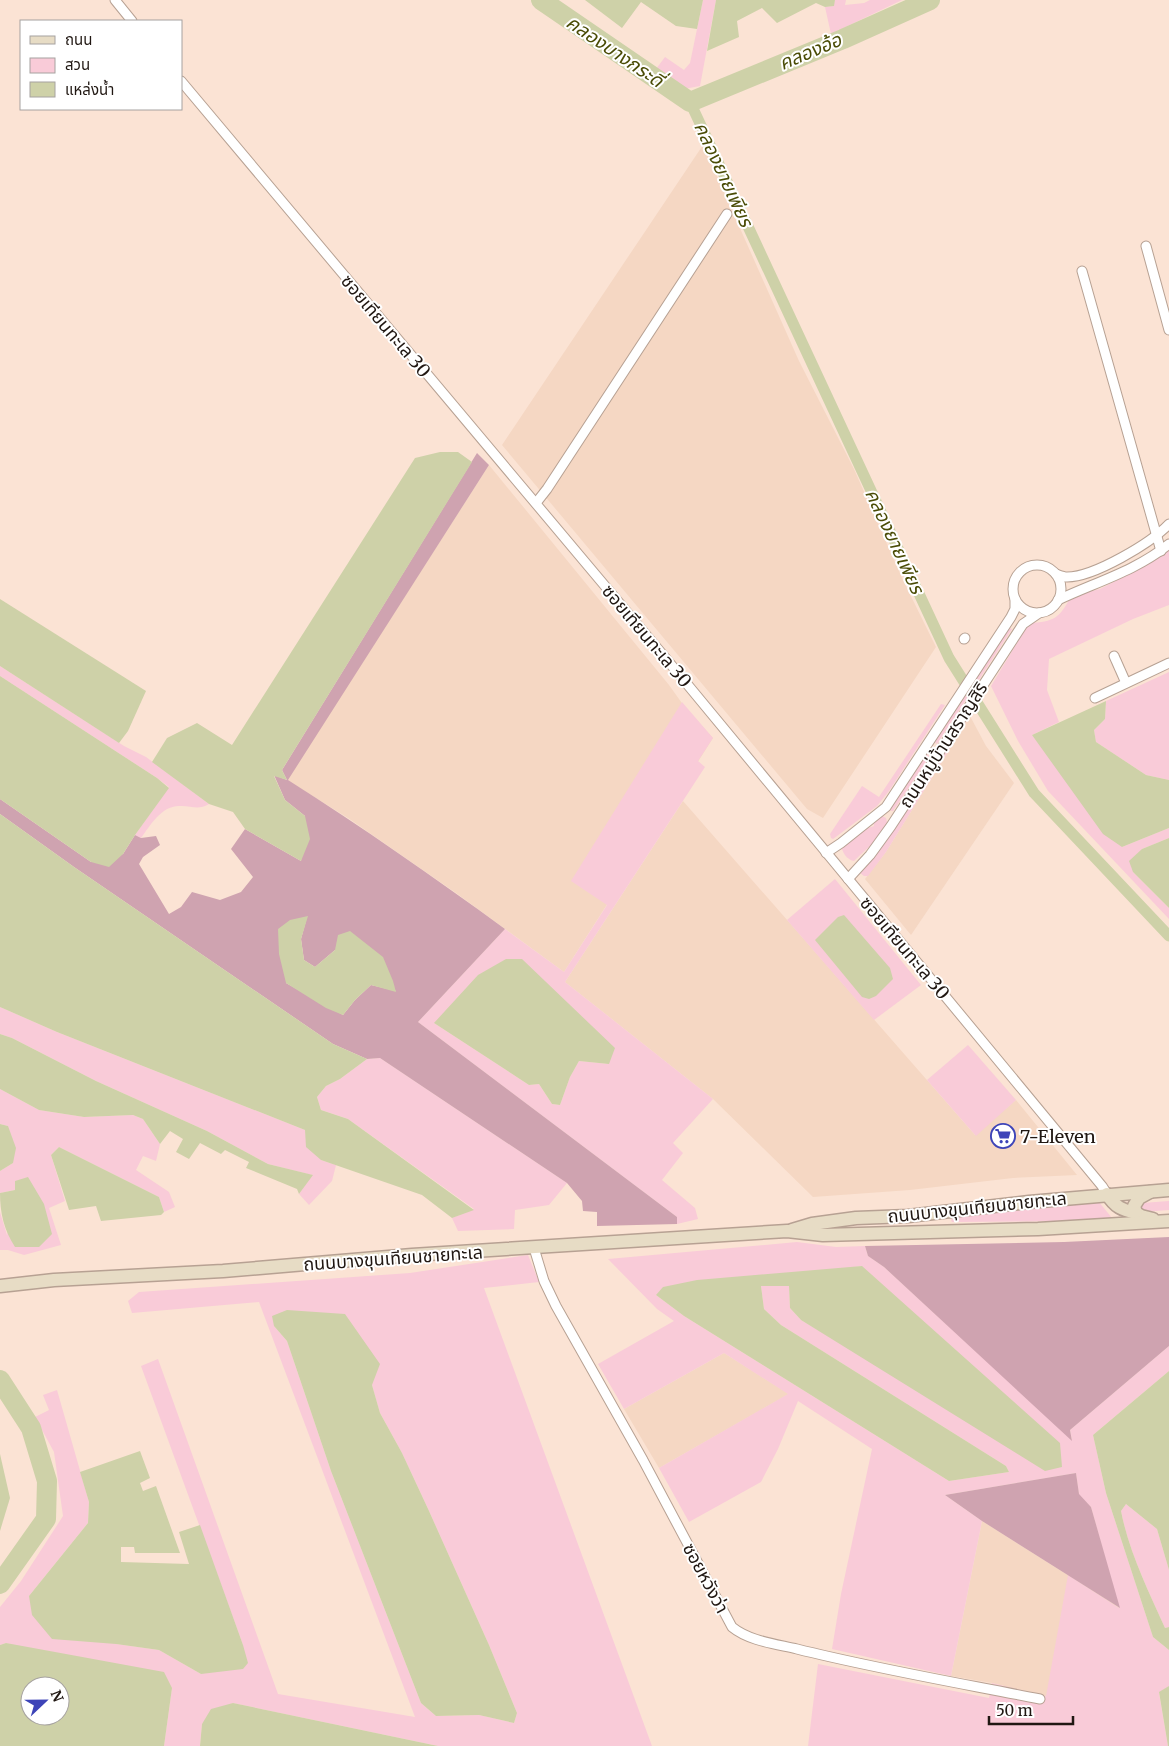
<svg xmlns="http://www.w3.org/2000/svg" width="1169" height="1746" viewBox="0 0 1169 1746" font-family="Merriweather,'Noto Sans Thai',serif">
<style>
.built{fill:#f5d7c3}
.green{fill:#f9cbd8;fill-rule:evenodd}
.forest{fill:#cfa3b0;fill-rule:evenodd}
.water{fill:#ced1a8;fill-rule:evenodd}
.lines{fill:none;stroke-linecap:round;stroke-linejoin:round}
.canal{stroke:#ced1a8;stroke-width:11}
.river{stroke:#ced1a8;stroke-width:20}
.minor-casing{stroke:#b7a193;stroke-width:11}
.secondary-casing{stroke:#b7a193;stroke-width:15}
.minor{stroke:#fff;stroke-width:9}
.secondary{stroke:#e7dcc5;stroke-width:12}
.labels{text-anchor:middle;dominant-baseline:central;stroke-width:4;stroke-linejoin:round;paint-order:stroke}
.street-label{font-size:18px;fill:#201712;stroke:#fff}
.poi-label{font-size:18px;fill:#201712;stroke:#fff;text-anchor:start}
.water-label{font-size:19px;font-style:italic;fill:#4a4c06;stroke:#fff}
</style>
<rect width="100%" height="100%" fill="#fbe3d4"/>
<g class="built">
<path d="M703,145L799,361L854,469L902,578L936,647L823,818L807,809L502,445Z"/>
<path d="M489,465L669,685L684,706L713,738L564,972L456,893L348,818L287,780Z"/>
<path d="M970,716L986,746L1014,783L911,935L865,879L886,852Z"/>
<path d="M683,801L975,1135L1016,1100L1077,1175L1013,1178L910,1190L813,1197L713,1099L565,982Z"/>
<path d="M724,1353L789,1394L659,1468L624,1409Z"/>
<path d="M982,1521L1120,1608L1153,1723L992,1683L951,1676Z"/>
</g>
<g class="green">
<path d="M703,0H716L700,86L684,89L656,69L665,57L684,70L690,63Z"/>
<path d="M835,0H846L845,5L864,3L870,0H902L831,34L825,7L833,6Z"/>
<path d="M1169,550V605L1133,619L1049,659L1047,690L1059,722L1032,735L1122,847L1169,828V838L1142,849L1133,872L1169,908V919L1048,791L1018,741L991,686L1029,623C1054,622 1060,618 1071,596L1100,589L1139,569Z"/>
<path d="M1009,628L1012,629L937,744L935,742Z"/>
<path d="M0,666L124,746L146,757L209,804C197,811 191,805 179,806C161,806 150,826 141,838L135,835L169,787L157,778L0,676Z"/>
<path d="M1169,672V780L1146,775L1096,742L1094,730L1105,719L1106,701Z"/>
<path d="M682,702L713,738L698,761L705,767L565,982L713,1099L673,1143L683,1153L662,1180L695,1208L698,1219L677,1224V1217L418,1022L505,929L564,972L607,905L571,881ZM434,1023L609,1064L579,1061L570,1077L560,1105L552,1104L539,1084L529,1085Z"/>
<path d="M941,704L945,705L889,791L877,806L833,839L831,838L830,834L862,786L879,797Z"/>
<path d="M970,716L886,852L868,876H864L860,873L915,798Z"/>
<path d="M927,754L929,756L928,759L893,811H891L890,808L925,755Z"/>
<path d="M882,816L886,818L887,822C882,838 866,849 854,861C848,860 844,855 842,849L843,847L865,829L874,826L873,820Z"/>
<path d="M835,879L921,985L874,1020L787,920Z"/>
<path d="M0,1007L57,1032L305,1130L321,1160L336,1165L332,1181L309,1205L299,1194L312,1175L268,1164L207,1131L96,1081L12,1038L0,1034Z"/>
<path d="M968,1045L1016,1100L976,1136L927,1080Z"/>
<path d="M380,1058L567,1183L549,1205L515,1210L514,1229L458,1231L452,1218L474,1209L348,1119L321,1110L317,1097L326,1086L340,1079L367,1059Z"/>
<path d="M0,1089L39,1110L84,1117L133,1115L143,1119L160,1144L156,1161L143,1156L136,1170L169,1192L175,1207L164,1212L159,1197L59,1147L51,1155L65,1201L49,1208L61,1245L24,1255L8,1250H0V1212L7,1235L15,1190L0,1193V1171L13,1163L8,1126L0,1124Z"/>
<path d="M1169,1201V1210L1143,1212L1141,1208L1142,1203Z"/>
<path d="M1099,1202L1112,1218L1087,1221L952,1222L951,1220L953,1217L964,1216Z"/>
<path d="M797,1242L836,1247L865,1246L868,1256L884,1267L1072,1440L1070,1430L1169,1346V1371L1093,1435L1106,1493L1153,1637L1169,1650V1686L1159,1693L1168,1746H808L818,1664L989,1698L992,1683L1046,1696L1068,1575L1119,1608L1091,1507L1079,1495L1076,1473L945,1495L982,1521L951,1676L832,1649L841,1594L872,1449L798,1401L778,1449L761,1482L689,1522L659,1468L788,1394L724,1353L624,1409L598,1364L674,1321L657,1309L608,1259ZM862,1266L840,1343L801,1320L790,1308L789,1286H761L764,1309L781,1325L1006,1466L1009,1472L949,1481L684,1316L656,1295Z"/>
<path d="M528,1255L539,1282L484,1288L652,1746H438L233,1703L202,1724L200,1746H164L172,1688L6,1643L0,1645V1607L21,1581L63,1516L54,1452L35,1417L49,1410L43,1395L57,1390L89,1502L88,1523L29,1596L116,1644L159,1650L201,1674L243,1645L141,1366L158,1359L278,1694L415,1717L259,1302L132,1313L128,1301L139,1292L410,1273ZM274,1326L372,1385L380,1413L402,1453L429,1511L489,1645L517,1713L514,1723L479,1715L436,1716L421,1703L331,1471L287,1341Z"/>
<path d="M1126,1504L1157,1529L1169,1570V1627L1165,1628C1148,1590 1129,1552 1121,1511Z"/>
</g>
<g class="forest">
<path d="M477,453L489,465L288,780C362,827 434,877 505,929L418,1022L677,1217V1224L597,1226V1212L583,1211L582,1201L567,1183L380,1058L367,1059L333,1044L74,867L0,814V799L91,862L123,854L135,835L141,838L156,836L160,845L143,857L139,864L169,914L181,907L192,892L220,900L241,892L253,877L231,849L245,829L301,861L305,816L285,800L274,775L287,780L282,770ZM307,917L301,939L304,960L315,967L335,950L396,991L371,985L355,1000L343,1015L286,983Z"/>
<path d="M1169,1237V1346L1070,1430L1072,1441L884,1267L868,1256L865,1246L1064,1242Z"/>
<path d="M1076,1473L1079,1494L1091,1507L1120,1608L982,1521L945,1495Z"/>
</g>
<g class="water">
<path d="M585,0H703L697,29L676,26L641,2L622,28Z"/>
<path d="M716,0H835L834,6L825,7L816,3L777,23L762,8L737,21L739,37L707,51Z"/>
<path d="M440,452H458L472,462L282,770L287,780L274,776L285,800L305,816L310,839L301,861L245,829L233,812L209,804L152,762L167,738L197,723L232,745L415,458Z"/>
<path d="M0,599L146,691L128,731L119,743L0,666Z"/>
<path d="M0,676L157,778L169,788L135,835L123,854L109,867L91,862L0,799Z"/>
<path d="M1106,701L1105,719L1094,730L1096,742L1146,775L1169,780V828L1122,847L1103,834L1032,735Z"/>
<path d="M0,814L74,867L333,1044L367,1059L340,1079L326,1086L317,1097L321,1110L348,1119L474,1210L452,1218L422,1195L321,1160L306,1147L305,1130L57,1032L0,1007Z"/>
<path d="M1169,838V908L1133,872L1129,861L1142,849Z"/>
<path d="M844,915L890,968L893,979L876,996L869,999L862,997L815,940L838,917Z"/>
<path d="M308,916L301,939L304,960L315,967L335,950L338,935L350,931L383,957L393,981L396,992L371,985L355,1000L343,1015L326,1008L286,983L279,954L278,929L290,920Z"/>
<path d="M506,959H522L615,1048L609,1064L579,1061L570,1077L560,1105L552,1104L539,1084L529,1085L434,1023L478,975Z"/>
<path d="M0,1034L12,1038L96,1081L207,1131L268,1164L313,1175L299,1194L297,1189L246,1168L249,1162L225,1150L221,1154L200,1143L189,1159L176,1152L183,1139L170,1131L160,1144L143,1119L133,1115L84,1117L39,1110L0,1089Z"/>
<path d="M0,1124L8,1126L16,1148L13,1163L0,1171Z"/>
<path d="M59,1147L159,1197L164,1212L161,1215L101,1221L96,1206L69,1210L51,1155Z"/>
<path d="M28,1177L44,1204L52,1234L39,1247H15C4,1230 0,1213 0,1193L15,1190V1181Z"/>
<path d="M862,1266L1060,1443L1062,1467L1045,1471L801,1320L790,1308L789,1286H761L764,1309L781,1325L1006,1466L1009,1472L949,1481L684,1316L656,1295L663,1287L697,1280Z"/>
<path d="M287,1310L345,1314L380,1364L372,1385L380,1413L402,1453L429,1511L489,1645L517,1713L514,1723L479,1715L436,1716L421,1703L331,1471L287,1341L274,1326L272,1316Z"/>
<path d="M1169,1371V1570L1157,1529L1126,1504L1121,1511C1129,1552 1148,1590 1165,1628L1169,1627V1650L1153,1637L1106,1493L1093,1435Z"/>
<path d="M140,1451L150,1478L140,1483L143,1491L156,1486L180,1553H135L134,1547H121V1562L189,1564L179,1532L200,1525L243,1645L248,1663L243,1669L201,1674L159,1650L116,1644L52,1639L32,1615L29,1596L88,1523L89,1502L80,1472Z"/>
<path d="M0,1454L10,1498L0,1531Z"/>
<path d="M6,1643L164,1672L172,1688L164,1746H0V1645ZM30,1686H60V1716H30Z"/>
<path d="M1169,1686V1746H1168L1159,1692Z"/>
<path d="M233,1703L438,1746H200L202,1724L211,1709Z"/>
</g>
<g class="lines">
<path class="canal" d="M690,102L949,658L1034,793L1169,936"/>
<g class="river">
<path d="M541,0L690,102L843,39L930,0"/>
<path d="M0,1380L31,1428L47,1481L46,1519L0,1584"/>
</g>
<defs>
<g id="minor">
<path d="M115,0L132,21"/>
<path d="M181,81L668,661L1102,1186L1107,1194"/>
<path d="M1146,246L1169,330"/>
<path d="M1082,271L1161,551"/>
<path d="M536,503L547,489L727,214"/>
<circle cx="1037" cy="589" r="24"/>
<path d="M1056,574C1059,575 1064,577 1067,577C1094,577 1151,543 1169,524"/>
<path d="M1058,600C1096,582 1136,571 1169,544"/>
<path d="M964,639L965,638"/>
<path d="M1114,656L1126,683"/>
<path d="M1095,698L1169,663"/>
<path d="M826,853L841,843L886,807L1011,617L1015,609V599"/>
<path d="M848,879L870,855L891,826L1023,624L1039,613"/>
<path d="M534,1248L544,1281L556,1306L643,1460L732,1627C749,1641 776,1644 797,1649C877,1669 959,1683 1040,1699"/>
</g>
<g id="secondary">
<path d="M1150,1192L1139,1198L1134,1206L1136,1213L1141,1216L1153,1219"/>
<path d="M1107,1194C1115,1207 1122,1210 1136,1213"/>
<path d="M792,1230L812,1224L856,1218L908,1216L1029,1202L1169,1190"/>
<path d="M0,1286L54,1280L223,1271L412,1255L787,1231L823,1235L1038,1229L1169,1221"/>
</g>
</defs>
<use href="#minor" class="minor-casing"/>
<use href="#secondary" class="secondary-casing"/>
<use href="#minor" class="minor"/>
<use href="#secondary" class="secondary"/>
</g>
<defs>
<symbol id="supermarket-ring" viewBox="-11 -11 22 22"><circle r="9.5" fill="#fff" stroke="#3d44b8" stroke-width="1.5"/><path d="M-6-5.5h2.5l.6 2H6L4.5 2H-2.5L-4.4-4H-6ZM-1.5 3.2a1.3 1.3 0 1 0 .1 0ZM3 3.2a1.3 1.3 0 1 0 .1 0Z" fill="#3d44b8"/></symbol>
</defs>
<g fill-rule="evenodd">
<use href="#supermarket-ring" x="989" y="1122" width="28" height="28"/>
</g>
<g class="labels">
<g class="street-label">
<text transform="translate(386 326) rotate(50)">ซอยเทียนทะเล 30</text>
<text transform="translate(647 636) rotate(50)">ซอยเทียนทะเล 30</text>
<text transform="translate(943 745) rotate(-57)">ถนนหมู่บ้านสราญสิริ</text>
<text transform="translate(905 948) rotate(50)">ซอยเทียนทะเล 30</text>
<text transform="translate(977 1207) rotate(-6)">ถนนบางขุนเทียนชายทะเล</text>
<text transform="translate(393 1258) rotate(-4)">ถนนบางขุนเทียนชายทะเล</text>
<text transform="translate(706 1578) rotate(62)">ซอยหวังว่า</text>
</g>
<g class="poi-label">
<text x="1020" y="1136">7-Eleven</text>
</g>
<g class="water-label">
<text transform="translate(615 51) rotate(34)">คลองบางกระดี่</text>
<text transform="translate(810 51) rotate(-23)">คลองอ้อ</text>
<text transform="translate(724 174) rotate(65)">คลองยายเพียร</text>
<text transform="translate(895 541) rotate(65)">คลองยายเพียร</text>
</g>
</g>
<rect x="20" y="20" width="162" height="90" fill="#ffffff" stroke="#a6a2a0"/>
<rect x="30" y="36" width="25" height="8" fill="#e7dcc5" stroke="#a6a2a0"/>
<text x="65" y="45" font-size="15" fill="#201712">ถนน</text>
<rect x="30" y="58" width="25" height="15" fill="#f9cbd8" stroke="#a6a2a0"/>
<text x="65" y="70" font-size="15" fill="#201712">สวน</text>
<rect x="30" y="82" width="25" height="15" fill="#ced1a8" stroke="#a6a2a0"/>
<text x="65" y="95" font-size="15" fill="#201712">แหล่งน้ำ</text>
<g transform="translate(45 1701) rotate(68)"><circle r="24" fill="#ffffff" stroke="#a6a2a0"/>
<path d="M0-4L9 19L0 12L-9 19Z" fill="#3d44b8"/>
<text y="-8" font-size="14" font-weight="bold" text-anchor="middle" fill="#201712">N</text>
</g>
<path d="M989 1716v8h84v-8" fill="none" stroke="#201712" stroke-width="2.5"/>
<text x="996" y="1716" font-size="15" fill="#201712" stroke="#ffffff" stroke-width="4" paint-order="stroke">50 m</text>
</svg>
